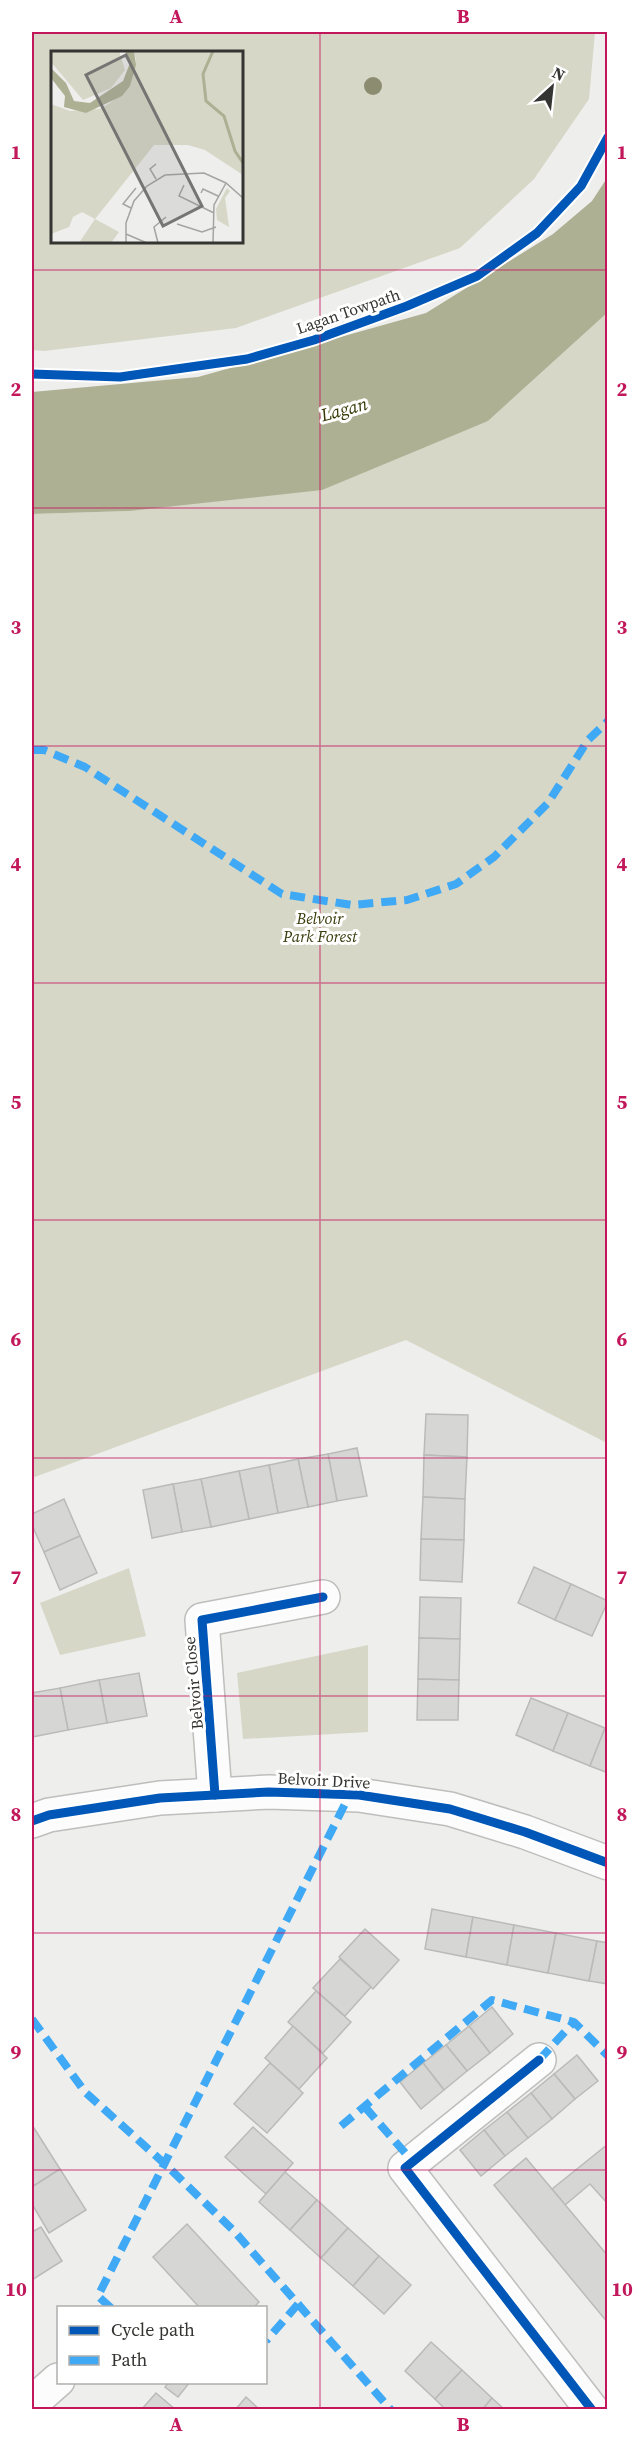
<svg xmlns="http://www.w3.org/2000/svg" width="639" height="2441" viewBox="0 0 639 2441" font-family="'Source Serif 4',serif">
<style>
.green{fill:#d6d7c7;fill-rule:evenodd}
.water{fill:#aeb094}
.building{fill:#d6d7d5;stroke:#babbb9;stroke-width:1.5}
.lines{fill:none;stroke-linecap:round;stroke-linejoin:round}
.minor-casing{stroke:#bebfbd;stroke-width:36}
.tertiary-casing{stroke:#bebfbd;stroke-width:36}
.minor{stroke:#fcfcfc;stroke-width:33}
.tertiary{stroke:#fcfcfc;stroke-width:33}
.quiet{stroke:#3fa9f5;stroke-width:8;stroke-dasharray:15 8;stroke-linecap:butt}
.cycleway-casing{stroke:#fff;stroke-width:13}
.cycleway{stroke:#0057b8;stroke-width:9}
.tree{fill:#8b8c70}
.grid{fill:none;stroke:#c2185b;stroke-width:1.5;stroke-opacity:0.55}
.labels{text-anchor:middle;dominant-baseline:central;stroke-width:6;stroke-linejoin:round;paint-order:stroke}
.street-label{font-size:16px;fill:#343432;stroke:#fff}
.park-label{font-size:16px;font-style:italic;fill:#3a3c0b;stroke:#fff}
.water-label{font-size:18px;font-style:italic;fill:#373805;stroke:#fff}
.inset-river{fill:none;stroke:#aeb094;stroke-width:3}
.inset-road{fill:none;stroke:#a4a4a2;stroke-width:1.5}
.view{fill:#757573;fill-opacity:0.15;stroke:#757573;stroke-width:3}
.inset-edge{fill:none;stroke:#343432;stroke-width:3}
.neatline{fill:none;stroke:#c2185b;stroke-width:2}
.grid-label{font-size:20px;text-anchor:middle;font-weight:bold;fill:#c2185b}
</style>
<rect width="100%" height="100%" fill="#eeeeec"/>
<g class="green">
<path d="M32,32H595L589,99L534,179L460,248L236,328L44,351L32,350ZM52,52H242V242H52Z"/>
<path d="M607,313V1443L406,1340L32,1478V514L129,511L488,421Z"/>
<path d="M129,1568L146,1636L60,1655L40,1603Z"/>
<path d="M368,1645V1732L243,1739L237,1673Z"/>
</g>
<path class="water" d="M607,178V313L488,421L322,490L129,511L32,514V392L198,377L426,313L553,234L592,201Z"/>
<g class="building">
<path d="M426,1414L468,1415L467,1457L424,1455Z"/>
<path d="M357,1448L367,1496L337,1501L328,1454Z"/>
<path d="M328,1454L337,1501L308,1507L298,1459Z"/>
<path d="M424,1455L467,1457L465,1499L423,1497Z"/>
<path d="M298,1459L308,1507L278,1513L269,1465Z"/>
<path d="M269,1465L278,1513L249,1519L239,1471Z"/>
<path d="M239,1471L249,1519L211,1527L201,1479Z"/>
<path d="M201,1479L211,1527L182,1532L173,1484Z"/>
<path d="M173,1484L182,1532L152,1538L143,1490Z"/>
<path d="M423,1497L465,1499L464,1540L421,1539Z"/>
<path d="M64,1499L80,1536L44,1552L32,1525V1514Z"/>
<path d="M80,1536L97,1573L60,1590L44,1552Z"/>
<path d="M421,1539L464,1540L462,1582L420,1580Z"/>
<path d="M534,1567L571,1584L555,1620L518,1603Z"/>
<path d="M571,1584L608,1601L592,1636L555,1620Z"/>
<path d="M420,1597L461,1598L460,1639L419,1638Z"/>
<path d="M419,1638L460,1639L459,1680L418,1679Z"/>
<path d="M139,1673L147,1716L107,1723L99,1680Z"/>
<path d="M418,1679L459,1680L458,1720H417Z"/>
<path d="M99,1680L107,1723L68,1730L60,1688Z"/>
<path d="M60,1688L68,1730L32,1737V1693Z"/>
<path d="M531,1698L568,1713L553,1751L516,1735Z"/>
<path d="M568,1713L605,1728L590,1766L553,1751Z"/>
<path d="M605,1728L608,1729V1773L590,1766Z"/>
<path d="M432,1909L473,1917L466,1957L425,1949Z"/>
<path d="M473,1917L514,1925L507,1965L466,1957Z"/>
<path d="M514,1925L556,1933L548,1973L507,1965Z"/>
<path d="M365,1929L399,1960L373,1989L339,1957Z"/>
<path d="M556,1933L597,1941L589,1981L548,1973Z"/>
<path d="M597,1941L608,1943V1984L589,1981Z"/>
<path d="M340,1959L371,1987L345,2016L313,1988Z"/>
<path d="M316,1991L351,2022L323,2053L288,2022Z"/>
<path d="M492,2007L513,2034L490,2053L469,2026Z"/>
<path d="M293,2026L327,2058L299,2089L265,2058Z"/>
<path d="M469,2026L490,2053L467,2071L446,2045Z"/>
<path d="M446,2045L467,2071L444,2090L423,2063Z"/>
<path d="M577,2055L598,2081L575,2099L554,2074Z"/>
<path d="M270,2063L303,2093L267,2133L234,2104Z"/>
<path d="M423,2063L444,2090L421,2109L400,2082Z"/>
<path d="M554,2074L575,2099L552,2119L531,2093Z"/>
<path d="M531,2093L552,2119L528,2138L507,2112Z"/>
<path d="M507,2112L528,2138L505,2156L484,2130Z"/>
<path d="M253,2127L293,2163L266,2194L225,2157Z"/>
<path d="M34,2128L60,2169L32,2187V2129Z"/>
<path d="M484,2130L505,2156L481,2176L460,2150Z"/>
<path d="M608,2144V2204L590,2184L565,2205L552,2189Z"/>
<path d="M526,2158L608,2256V2323L494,2185Z"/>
<path d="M60,2169L86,2210L49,2233L32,2204V2187Z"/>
<path d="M285,2172L317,2200L290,2230L259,2202Z"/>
<path d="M317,2200L348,2228L321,2258L290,2230Z"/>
<path d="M187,2224L259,2302L253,2308H200L153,2257Z"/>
<path d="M41,2227L62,2261L32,2280V2232Z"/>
<path d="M348,2228L379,2256L353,2286L321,2258Z"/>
<path d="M379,2256L411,2285L384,2314L353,2286Z"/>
<path d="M431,2342L462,2370L435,2399L405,2371Z"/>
<path d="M462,2370L492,2398L482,2410H446L435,2399Z"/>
<path d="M169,2382H190L178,2397L165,2387Z"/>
<path d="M156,2393L176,2410H141Z"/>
<path d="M246,2397L260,2410H235Z"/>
<path d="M492,2398L505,2410H482Z"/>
</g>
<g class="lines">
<defs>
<g id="minor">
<path d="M215,1795L202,1620L323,1597"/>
<path d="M539,2060L405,2168L592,2410"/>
<path d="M32,2403L58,2380"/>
</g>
<path id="tertiary" d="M32,1821L49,1815L160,1798L269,1792L359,1795L450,1809L525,1832L608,1863"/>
</defs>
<use href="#minor" class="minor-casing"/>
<use href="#tertiary" class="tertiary-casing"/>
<use href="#minor" class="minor"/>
<use href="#tertiary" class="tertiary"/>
<g class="quiet">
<path d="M32,750H44L85,767L282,894L352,905L407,900L456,884L494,857L548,803L588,740L608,721"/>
<path d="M32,2019L85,2092L166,2165L234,2231L298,2304L266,2341"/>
<path d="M539,2060L574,2022"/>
<path d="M365,2107L413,2162"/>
<path d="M341,2126L492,2000L574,2022L608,2056"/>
<path d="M298,2304L391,2410"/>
<path d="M111,2308L98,2296L350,1794"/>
</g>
<defs>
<g id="cycleway">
<path d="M32,374L120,377L247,359L314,340L407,306L477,276L537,233L581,186L608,137"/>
<path d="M215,1795L202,1620L323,1597"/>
<path d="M32,1821L49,1815L160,1798L269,1792L359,1795L450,1809L525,1832L608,1863"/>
<path d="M539,2060L405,2168L592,2410"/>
</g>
</defs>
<use href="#cycleway" class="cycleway-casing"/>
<use href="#cycleway" class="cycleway"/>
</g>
<circle class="tree" cx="373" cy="86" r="9"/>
<path class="grid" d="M320,32V2410M32,270H608M32,508H608M32,746H608M32,983H608M32,1220H608M32,1458H608M32,1696H608M32,1933H608M32,2170H608"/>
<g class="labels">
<g class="street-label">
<text transform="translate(348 311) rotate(-19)">Lagan Towpath</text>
<text transform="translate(193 1683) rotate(-95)">Belvoir Close</text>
<text transform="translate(324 1780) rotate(3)">Belvoir Drive</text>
</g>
<g class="park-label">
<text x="320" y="918">Belvoir<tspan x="320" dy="18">Park Forest</tspan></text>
</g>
<g class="water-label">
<text transform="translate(344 409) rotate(-15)">Lagan</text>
</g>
</g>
<g transform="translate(51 51)">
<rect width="192" height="192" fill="#eeeeec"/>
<path d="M0,0H68L74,19L60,37L32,49L0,11ZM83,0H192V124L154,99L137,94H103L44,168L68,181L60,192H28L44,168L31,161L22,166L18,176L0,183V53L19,60L48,58L59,52L79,35L85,9ZM176,137L179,140L174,147L178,176L166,169L165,158Z" fill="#d6d7c7"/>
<path d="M74,0H83L85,14L79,35L71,45L35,62L13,56L14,45L0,27V17L15,32L23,50L39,52L72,30L79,12Z" fill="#aeb094"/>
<path class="inset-river" d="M162,0L152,23L155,50L173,65L184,100L192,112"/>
<path class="inset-road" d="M105,128L99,118L105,113M133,134L128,145L163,162M150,142L152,138L167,145M80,157L72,153L85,137M126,173L151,181L165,176M75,183L96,192M75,192V172L83,150L96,135L114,124L153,122L175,132L192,147M107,192L103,176L115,166M162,192L163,154L175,132"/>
<path class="view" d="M75,4L151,155L112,175L35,24Z"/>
<rect width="192" height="192" class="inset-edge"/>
</g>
<rect width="639" height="2441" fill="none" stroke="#ffffff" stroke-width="66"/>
<rect x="57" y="2306" width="210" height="78" fill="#ffffff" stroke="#aeaead" stroke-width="1.5"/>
<rect x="69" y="2326" width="30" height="9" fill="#0057b8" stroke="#aeaead" stroke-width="1.5"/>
<text x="111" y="2336" font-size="18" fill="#343432">Cycle path</text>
<rect x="69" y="2356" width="30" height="9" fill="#3fa9f5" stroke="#aeaead" stroke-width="1.5"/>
<text x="111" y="2366" font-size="18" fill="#343432">Path</text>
<g transform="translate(552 87) rotate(27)" stroke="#ffffff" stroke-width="4.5" paint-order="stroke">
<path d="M0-4.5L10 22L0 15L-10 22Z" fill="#343432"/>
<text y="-9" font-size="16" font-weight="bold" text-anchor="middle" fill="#343432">N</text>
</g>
<rect x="33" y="33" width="573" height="2375" class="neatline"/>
<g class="grid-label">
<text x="176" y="23">A</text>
<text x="463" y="23">B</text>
<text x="16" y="159">1</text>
<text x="622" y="159">1</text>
<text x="16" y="396">2</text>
<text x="622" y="396">2</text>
<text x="16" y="634">3</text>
<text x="622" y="634">3</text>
<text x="16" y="871">4</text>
<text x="622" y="871">4</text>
<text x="16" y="1109">5</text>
<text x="622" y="1109">5</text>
<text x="16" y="1346">6</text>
<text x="622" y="1346">6</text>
<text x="16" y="1584">7</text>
<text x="622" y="1584">7</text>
<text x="16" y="1821">8</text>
<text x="622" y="1821">8</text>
<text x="16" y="2059">9</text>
<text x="622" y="2059">9</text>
<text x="16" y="2296">10</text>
<text x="622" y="2296">10</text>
<text x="176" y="2431">A</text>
<text x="463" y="2431">B</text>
</g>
</svg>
